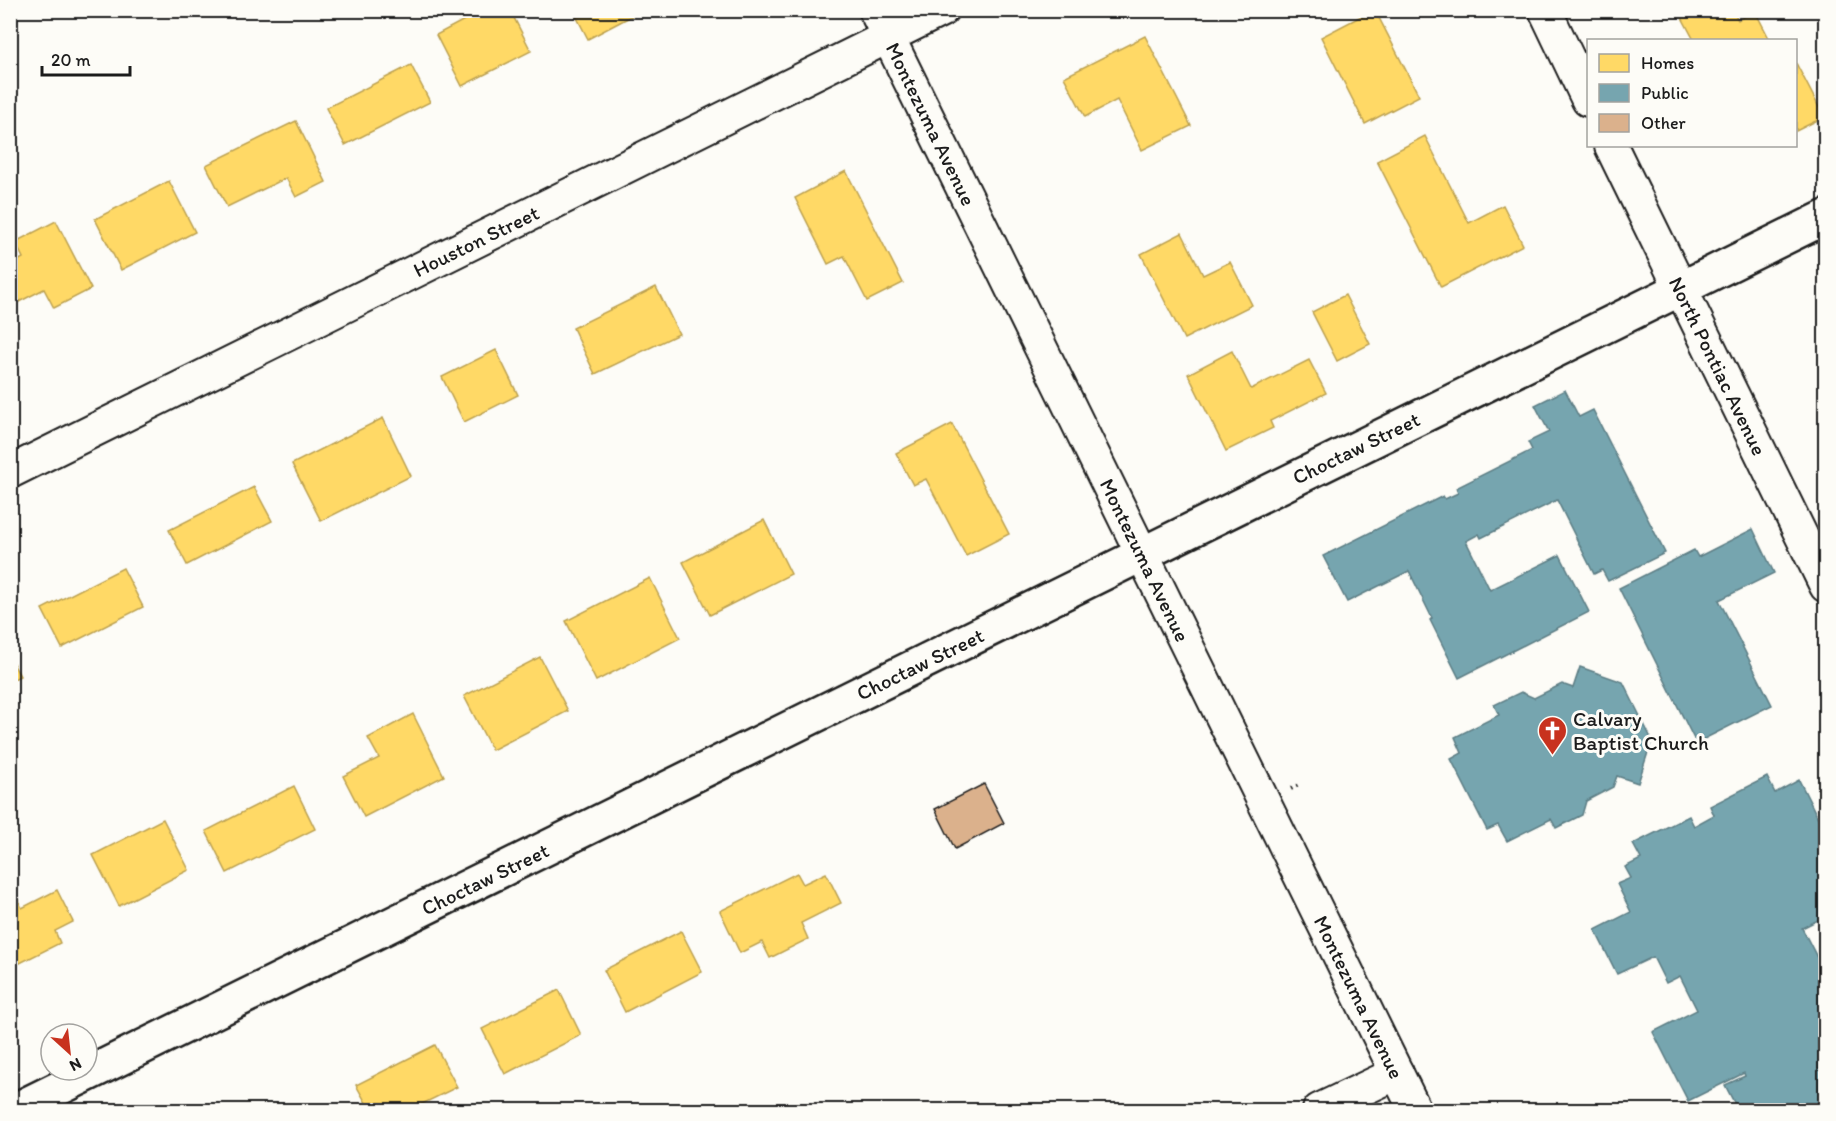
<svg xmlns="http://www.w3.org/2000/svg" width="1836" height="1121" viewBox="0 0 1836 1121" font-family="Itim,sans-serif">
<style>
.homes{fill:#ffd966;stroke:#bba050;stroke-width:1.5}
.public{fill:#76a5af;stroke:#5b7c83;stroke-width:1.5}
.building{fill:#dbb18c;stroke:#1c1c1c;stroke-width:1.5}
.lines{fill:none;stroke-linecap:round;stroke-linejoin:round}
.street-casing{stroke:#1c1c1c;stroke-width:36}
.secondary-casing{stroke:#1c1c1c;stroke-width:38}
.path{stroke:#1c1c1c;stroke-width:4;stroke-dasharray:1.5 4.5;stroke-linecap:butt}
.street{stroke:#fdfcf7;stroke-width:32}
.secondary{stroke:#fdfcf7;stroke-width:33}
.labels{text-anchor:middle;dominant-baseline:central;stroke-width:6;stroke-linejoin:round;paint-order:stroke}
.street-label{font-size:21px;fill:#1c1c1c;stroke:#fdfcf7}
.poi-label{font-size:21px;fill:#1c1c1c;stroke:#fdfcf7;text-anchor:start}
</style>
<rect width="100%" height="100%" fill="#fdfcf7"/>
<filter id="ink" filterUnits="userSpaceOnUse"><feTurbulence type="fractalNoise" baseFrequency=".0167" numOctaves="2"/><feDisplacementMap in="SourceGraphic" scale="12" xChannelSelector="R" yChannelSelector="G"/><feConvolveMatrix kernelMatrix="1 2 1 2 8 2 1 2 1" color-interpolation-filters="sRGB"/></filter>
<g filter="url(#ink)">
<g class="homes">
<path d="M483,10H510L531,51L462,86L436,35Z"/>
<path d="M573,10H643L588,39Z"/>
<path d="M1373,10H1375L1419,96L1365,124L1321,37Z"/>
<path d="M1678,10H1733L1738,20L1755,11L1770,40H1694Z"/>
<path d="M1145,36L1191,126L1142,150L1117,100L1085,117L1064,77Z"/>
<path d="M1796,63L1824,117L1796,131Z"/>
<path d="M411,65L430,102L345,145L326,108Z"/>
<path d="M296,121L326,182L296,197L286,178L227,207L206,165Z"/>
<path d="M1425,136L1469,223L1503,205L1523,245L1441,287L1377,161Z"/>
<path d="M846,171L903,283L867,301L844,256L828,264L795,198Z"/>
<path d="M169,181L195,232L121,270L95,219Z"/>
<path d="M56,221L91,289L54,308L44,289L13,305L10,300V265L23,258L15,242Z"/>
<path d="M1182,233L1203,275L1230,262L1252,305L1184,339L1141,254Z"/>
<path d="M656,287L679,334L595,374L573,328Z"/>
<path d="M1345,295L1370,344L1337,361L1312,312Z"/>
<path d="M496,350L518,395L464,422L442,377Z"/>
<path d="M1232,351L1251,389L1309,360L1326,393L1270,421L1273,428L1226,451L1188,374Z"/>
<path d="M383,418L411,476L321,521L292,464Z"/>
<path d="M952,424L1009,534L966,556L926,479L913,485L896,453Z"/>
<path d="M254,487L272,521L187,565L169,530Z"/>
<path d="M764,520L791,574L710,615L683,562Z"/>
<path d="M123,568L143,607L62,648L42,609Z"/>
<path d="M650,578L680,638L596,681L566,621Z"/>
<path d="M540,657L568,711L492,750L464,696Z"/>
<path d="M10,658L20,676L10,681Z"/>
<path d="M413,714L444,776L364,817L343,776L379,758L368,738Z"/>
<path d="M294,786L315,829L227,873L206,831Z"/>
<path d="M163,819L189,870L119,906L93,855Z"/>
<path d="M797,873L803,884L826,873L841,903L801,923L808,939L770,958L762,942L740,953L720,911Z"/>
<path d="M12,888L22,908L57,890L73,922L55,931L60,943L10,968Z"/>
<path d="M681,931L702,972L625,1012L604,970Z"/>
<path d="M559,990L581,1035L505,1074L482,1029Z"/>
<path d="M435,1045L457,1087L410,1110H370L356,1085Z"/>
</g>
<g class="public">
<path d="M1565,390L1579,417L1593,410L1665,553L1608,581L1602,570L1594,574L1557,500L1481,538L1479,534L1466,541L1490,590L1560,555L1589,612L1459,678L1430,620L1432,618L1409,571L1347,602L1323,556L1443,496L1445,499L1458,493L1456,488L1532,450L1528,442L1549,432L1535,405Z"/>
<path d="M1753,529L1774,573L1719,600L1772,705L1696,743L1619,588L1694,550L1698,557Z"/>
<path d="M1580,667L1623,682L1652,740L1638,783L1617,776L1613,787L1586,801L1582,815L1556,828L1551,819L1507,841L1498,825L1487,830L1451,759L1462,753L1455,737L1499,715L1494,705L1521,692L1534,698L1562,684L1573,688Z"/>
<path d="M1767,777L1775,793L1799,780L1826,834V916L1802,928L1826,975V1110H1763L1762,1108L1756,1110H1738L1725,1085L1745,1076L1744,1073L1688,1101L1653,1032L1697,1010L1680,976L1666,983L1653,957L1617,974L1595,930L1631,912L1617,884L1631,878L1625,867L1641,859L1633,844L1689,816L1694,826L1714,815L1710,806Z"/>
</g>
<path class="building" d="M984,784L1004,823L955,849L935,809Z"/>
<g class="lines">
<defs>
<g id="street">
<path d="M875,10L1415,1110"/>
<path d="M1545,10L1588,100"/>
<path d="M1611,146L1826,586"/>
<path d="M10,472L942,10"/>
<path d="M1319,1110L1397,1073"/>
</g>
<path id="secondary" d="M15,1110L1826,217"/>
</defs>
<use href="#street" class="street-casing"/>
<use href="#secondary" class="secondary-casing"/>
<path class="path" d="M1291,789L1299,785"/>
<use href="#street" class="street"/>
<use href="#secondary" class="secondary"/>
</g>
</g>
<defs>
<symbol id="church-pin" viewBox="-11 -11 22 30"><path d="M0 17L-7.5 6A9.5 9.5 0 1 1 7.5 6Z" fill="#c8321e" stroke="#fdfcf7"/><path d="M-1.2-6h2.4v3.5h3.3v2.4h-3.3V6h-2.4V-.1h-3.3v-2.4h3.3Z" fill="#fff"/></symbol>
</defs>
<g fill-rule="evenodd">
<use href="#church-pin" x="1536" y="714" width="33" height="45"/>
</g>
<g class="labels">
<g class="street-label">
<text transform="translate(931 124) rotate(64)">Montezuma Avenue</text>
<text transform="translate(476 241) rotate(-26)">Houston Street</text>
<text transform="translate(1718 366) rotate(64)">North Pontiac Avenue</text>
<text transform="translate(1356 448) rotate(-26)">Choctaw Street</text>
<text transform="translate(1145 560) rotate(64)">Montezuma Avenue</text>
<text transform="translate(920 664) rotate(-26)">Choctaw Street</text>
<text transform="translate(485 879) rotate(-26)">Choctaw Street</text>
<text transform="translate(1359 997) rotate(64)">Montezuma Avenue</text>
</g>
<g class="poi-label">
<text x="1573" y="718">Calvary<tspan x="1573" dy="24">Baptist Church</tspan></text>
</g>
</g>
<rect width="1836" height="1121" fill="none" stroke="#fdfcf7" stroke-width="36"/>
<rect x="18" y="18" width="1800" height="1085" fill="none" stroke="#1c1c1c" stroke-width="2" filter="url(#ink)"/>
<rect x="1587" y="39" width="210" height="108" fill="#fdfcf7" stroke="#a3a29f" stroke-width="1.5"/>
<rect x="1599" y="54" width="30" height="18" fill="#ffd966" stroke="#a3a29f" stroke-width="1.5"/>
<text x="1641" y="69" font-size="18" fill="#1c1c1c">Homes</text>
<rect x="1599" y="84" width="30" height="18" fill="#76a5af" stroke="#a3a29f" stroke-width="1.5"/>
<text x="1641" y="99" font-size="18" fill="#1c1c1c">Public</text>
<rect x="1599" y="114" width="30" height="18" fill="#dbb18c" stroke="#a3a29f" stroke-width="1.5"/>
<text x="1641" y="129" font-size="18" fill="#1c1c1c">Other</text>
<g transform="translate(69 1052) rotate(153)"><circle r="28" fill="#fdfcf7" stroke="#a3a29f" stroke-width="1.5"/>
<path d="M0-4.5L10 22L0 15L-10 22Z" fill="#c8321e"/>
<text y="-9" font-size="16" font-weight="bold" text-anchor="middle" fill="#1c1c1c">N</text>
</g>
<path d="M42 66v9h88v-9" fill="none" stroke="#1c1c1c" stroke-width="3"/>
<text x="51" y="66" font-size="18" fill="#1c1c1c" stroke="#fdfcf7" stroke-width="4.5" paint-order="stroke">20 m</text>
</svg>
